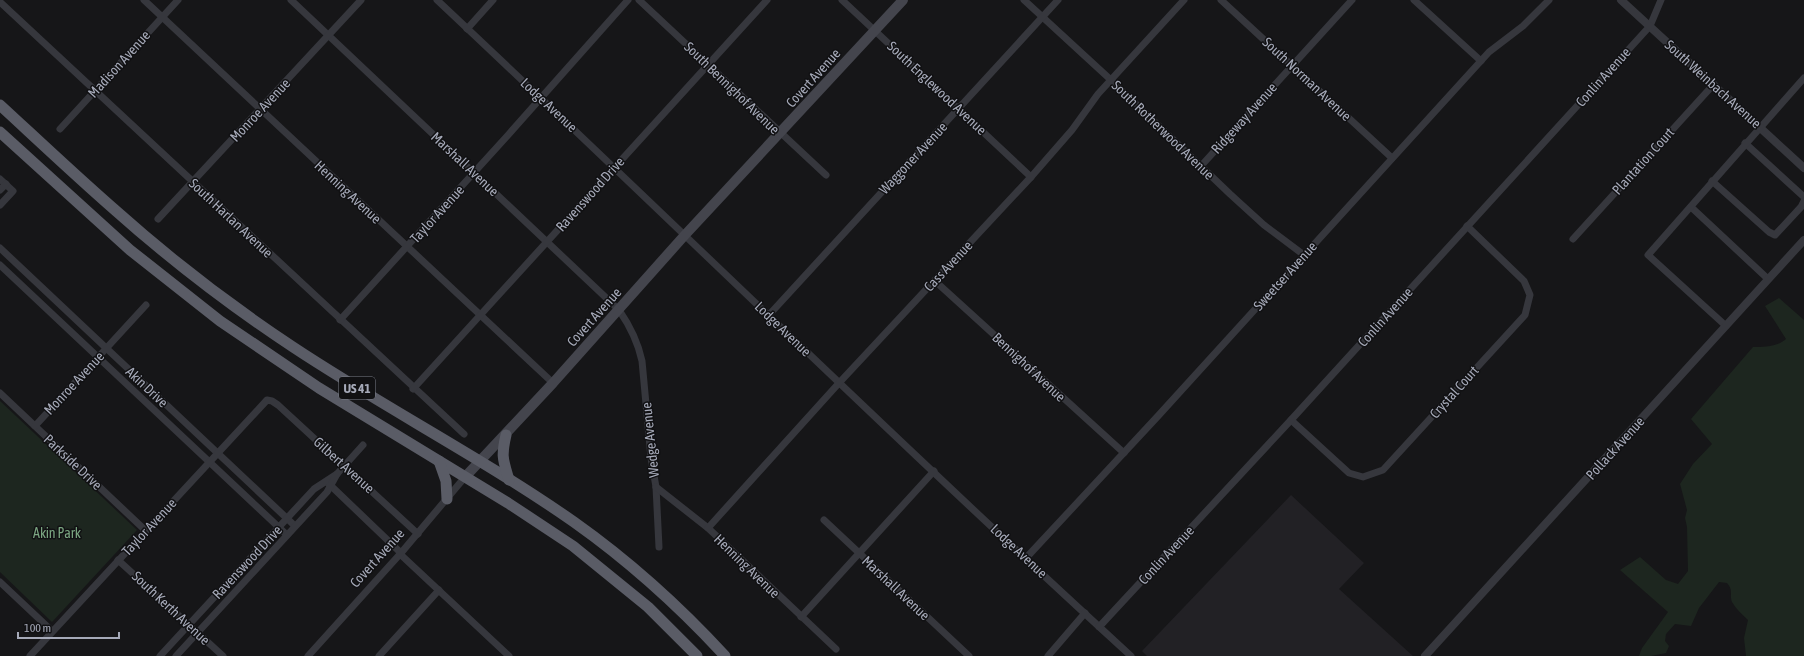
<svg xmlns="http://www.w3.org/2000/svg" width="1804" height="656" viewBox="0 0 1804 656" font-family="'Asap Condensed',sans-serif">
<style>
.built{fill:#222125}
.green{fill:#1d261f}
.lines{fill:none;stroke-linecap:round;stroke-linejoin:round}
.minor{stroke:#36373d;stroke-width:7}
.tertiary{stroke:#36373d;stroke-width:8}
.secondary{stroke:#44454d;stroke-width:10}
.trunk{stroke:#5a5c66;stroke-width:11}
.labels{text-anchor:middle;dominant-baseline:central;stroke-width:3;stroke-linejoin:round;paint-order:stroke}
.shield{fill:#111113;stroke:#797c87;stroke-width:1}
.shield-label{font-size:13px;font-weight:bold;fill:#a6aab9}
.street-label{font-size:14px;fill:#a6aab9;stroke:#111113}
.park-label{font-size:14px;fill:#7ba682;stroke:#111113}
</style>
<rect width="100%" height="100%" fill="#161618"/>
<path class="built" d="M1291,495L1364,563L1339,589L1413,656H1147L1142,651Z"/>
<g class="green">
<path d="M1779,298L1804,320V656H1746L1744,638L1748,620C1742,614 1736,609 1732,602C1729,594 1734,591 1727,583L1719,582L1699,608L1691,626L1675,624L1666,634L1665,641L1669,646L1666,653L1651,656H1639L1642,648L1668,612L1620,570L1640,557L1666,580L1678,584L1688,571L1687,527L1685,518L1687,510L1680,484L1693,464L1712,444L1691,419L1753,347C1764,347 1777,347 1786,339L1765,306Z"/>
<path d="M0,401L137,530L52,622L0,572Z"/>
</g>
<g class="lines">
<g class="minor">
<path d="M144,0L553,383"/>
<path d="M291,0L619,310C630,326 638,342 642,361L651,458L656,487L659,547"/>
<path d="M437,0C669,218 896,441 1131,656"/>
<path d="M639,0L826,175"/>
<path d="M842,0L1031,177"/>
<path d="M1024,0L1111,80L1230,194L1264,225L1304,255"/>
<path d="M1221,0L1392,158"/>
<path d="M1414,0L1481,61"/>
<path d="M0,2L464,434"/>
<path d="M467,29L493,0"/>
<path d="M60,129L178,0"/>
<path d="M1745,143L1804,197"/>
<path d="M1201,166L1352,0"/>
<path d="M0,179L13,191L0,205"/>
<path d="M1712,181L1769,232L1775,235L1801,207L1804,201"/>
<path d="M0,190L6,184"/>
<path d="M1691,207L1768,279"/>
<path d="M158,219L361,0"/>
<path d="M1573,239L1714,84"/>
<path d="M0,248L295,526"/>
<path d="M0,265L287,535"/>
<path d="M935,281L1124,453"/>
<path d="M768,316L1058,0"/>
<path d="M340,320L509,134L628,0"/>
<path d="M1726,326L1648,255L1804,78"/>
<path d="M413,389L767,0"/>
<path d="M0,393L146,531"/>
<path d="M1291,420L1349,473L1363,477L1383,470L1525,315L1530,295L1524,281L1467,226"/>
<path d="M35,426L146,305"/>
<path d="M328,483L401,553"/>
<path d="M656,487L708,528L836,649"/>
<path d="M824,520L969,656"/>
<path d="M708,528L839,383L1031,177L1072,130L1098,94L1184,0"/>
<path d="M400,554L509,656"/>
<path d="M1026,558L1158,416L1489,52L1523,26L1549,0"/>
<path d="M118,560L223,656"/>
<path d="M0,582L52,631"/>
<path d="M801,617L934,471"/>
<path d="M1099,627L1291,420L1650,26L1661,0"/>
<path d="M30,656L267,400L272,401L278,405L418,534"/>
<path d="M160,656L314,489L337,474"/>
<path d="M176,656L327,492L337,474L363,445"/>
<path d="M308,656L401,553L465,477"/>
<path d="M379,656L439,590"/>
<path d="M1048,656L1085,613"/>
</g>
<g class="tertiary">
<path d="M1621,0L1804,168"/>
<path d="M1425,656L1804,240"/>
</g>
<path class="secondary" d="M465,477L553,383L684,236L903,0"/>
<g class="trunk">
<path d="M0,105C38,140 76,176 115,210C171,260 231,306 293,347C385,408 484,459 574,522C629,561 679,606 725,656"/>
<path d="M0,132L130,250L220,321L319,388L508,503L573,546L648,607L697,656"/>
<path d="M506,435C501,457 503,459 509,480"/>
<path d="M439,461L446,481L447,499"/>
</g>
</g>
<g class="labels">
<rect class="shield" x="339" y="377" width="36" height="22" rx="3"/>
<g class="shield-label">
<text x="357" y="388">US 41</text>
</g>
<g class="street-label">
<text transform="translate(119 64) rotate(-48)">Madison Avenue</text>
<text transform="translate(1603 77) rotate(-48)">Conlin Avenue</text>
<text transform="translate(813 78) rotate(-48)">Covert Avenue</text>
<text transform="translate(1307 79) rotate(43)">South Norman Avenue</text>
<text transform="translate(1713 84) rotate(42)">South Weinbach Avenue</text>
<text transform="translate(732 88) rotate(44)">South Bennighof Avenue</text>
<text transform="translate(937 88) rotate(43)">South Englewood Avenue</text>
<text transform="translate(549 105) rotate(43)">Lodge Avenue</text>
<text transform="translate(260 110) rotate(-47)">Monroe Avenue</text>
<text transform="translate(1244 118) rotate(-48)">Ridgeway Avenue</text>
<text transform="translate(1163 130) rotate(44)">South Rotherwood Avenue</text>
<text transform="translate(913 158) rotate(-47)">Waggoner Avenue</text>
<text transform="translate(1643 161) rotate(-48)">Plantation Court</text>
<text transform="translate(465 164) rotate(43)">Marshall Avenue</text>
<text transform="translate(348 192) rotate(43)">Henning Avenue</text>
<text transform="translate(590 194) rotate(-48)">Ravenswood Drive</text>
<text transform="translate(437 214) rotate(-48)">Taylor Avenue</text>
<text transform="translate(231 218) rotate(43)">South Harlan Avenue</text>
<text transform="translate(948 266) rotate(-47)">Cass Avenue</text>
<text transform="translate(1285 276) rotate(-48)">Sweetser Avenue</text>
<text transform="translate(594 317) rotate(-48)">Covert Avenue</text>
<text transform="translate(1385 317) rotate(-48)">Conlin Avenue</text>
<text transform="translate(783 329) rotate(44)">Lodge Avenue</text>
<text transform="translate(1029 367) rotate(43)">Bennighof Avenue</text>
<text transform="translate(74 383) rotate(-47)">Monroe Avenue</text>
<text transform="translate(147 387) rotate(43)">Akin Drive</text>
<text transform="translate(1454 392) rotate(-48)">Crystal Court</text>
<text transform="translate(650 440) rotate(-96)">Wedge Avenue</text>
<text transform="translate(1615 448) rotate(-48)">Pollack Avenue</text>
<text transform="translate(73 462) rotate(43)">Parkside Drive</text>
<text transform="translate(344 465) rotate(42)">Gilbert Avenue</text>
<text transform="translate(149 527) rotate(-47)">Taylor Avenue</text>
<text transform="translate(1019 551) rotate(43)">Lodge Avenue</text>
<text transform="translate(1166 555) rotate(-47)">Conlin Avenue</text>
<text transform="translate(377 558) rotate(-48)">Covert Avenue</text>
<text transform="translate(247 562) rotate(-47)">Ravenswood Drive</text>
<text transform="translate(747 566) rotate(44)">Henning Avenue</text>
<text transform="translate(896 588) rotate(43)">Marshall Avenue</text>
<text transform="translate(171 608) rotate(43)">South Kerth Avenue</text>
</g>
<g class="park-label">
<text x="57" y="533">Akin Park</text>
</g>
</g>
<path d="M18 632v6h101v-6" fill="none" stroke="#a6aab9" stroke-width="2"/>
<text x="24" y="632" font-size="12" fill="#a6aab9" stroke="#111113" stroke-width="3" paint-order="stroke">100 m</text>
</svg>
